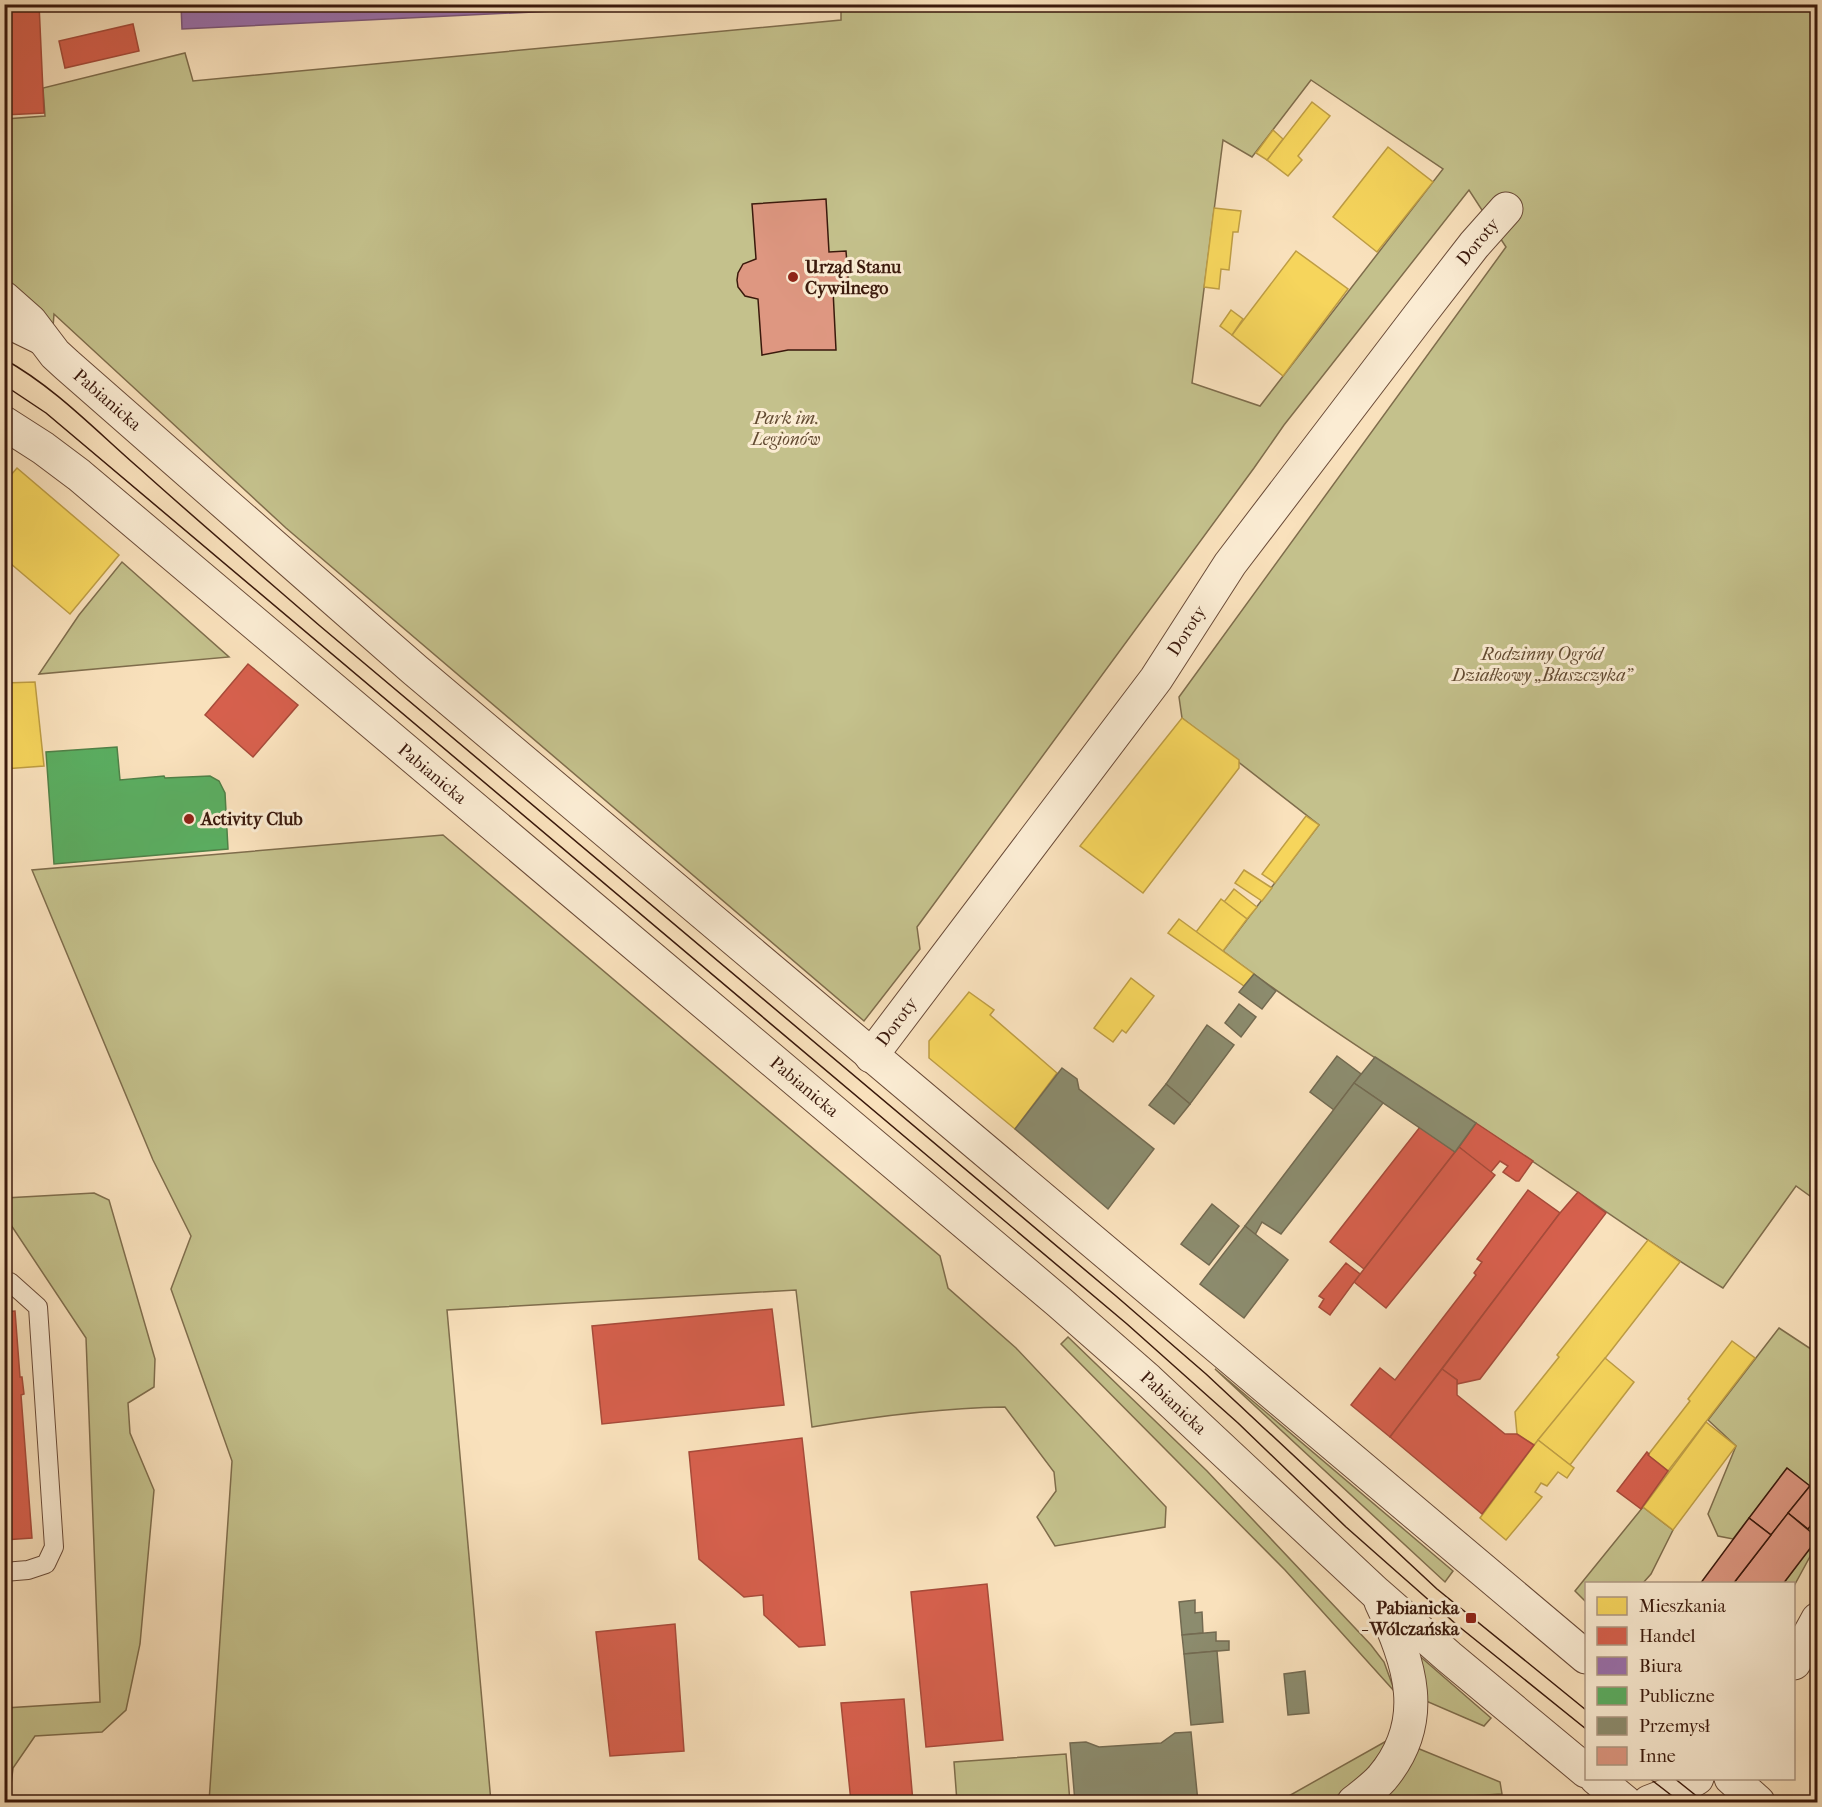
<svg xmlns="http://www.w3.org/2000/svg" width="1822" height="1807" viewBox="0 0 1822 1807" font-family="'IM FELL French Canon',serif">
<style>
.green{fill:#c4c18c;stroke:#7f6d4c;stroke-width:1.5;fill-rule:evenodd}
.homes{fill:#f6d55c;stroke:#be9d44;stroke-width:1.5}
.shops{fill:#d6604d;stroke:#a74b3a;stroke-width:1.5}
.offices{fill:#9970ab;stroke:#7c567b;stroke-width:1.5}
.public{fill:#5aae61;stroke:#508148;stroke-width:1.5}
.industry{fill:#8c8c6e;stroke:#736a51;stroke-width:1.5}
.building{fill:#de9781;stroke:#3a190c;stroke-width:1.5}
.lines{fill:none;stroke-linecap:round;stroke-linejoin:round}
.service-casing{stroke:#6a4b38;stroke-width:20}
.minor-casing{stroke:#6a4b38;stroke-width:35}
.tertiary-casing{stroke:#6a4b38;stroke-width:35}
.service{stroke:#fbecd3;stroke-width:18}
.minor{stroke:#fbecd3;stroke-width:33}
.tertiary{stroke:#fbecd3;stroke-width:33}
.tram{stroke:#3a190c;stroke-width:1.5}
.poi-dot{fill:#8f2418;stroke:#fbecd3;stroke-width:2}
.labels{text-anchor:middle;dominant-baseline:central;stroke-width:6;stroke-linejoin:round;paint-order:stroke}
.street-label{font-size:18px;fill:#3a190c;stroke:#fbecd3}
.poi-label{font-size:18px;font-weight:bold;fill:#3a190c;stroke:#fbecd3;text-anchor:start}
.park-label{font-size:18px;font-style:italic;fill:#634b32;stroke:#fbecd3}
</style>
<rect width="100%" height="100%" fill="#f9e1bc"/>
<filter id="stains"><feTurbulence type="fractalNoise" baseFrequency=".00333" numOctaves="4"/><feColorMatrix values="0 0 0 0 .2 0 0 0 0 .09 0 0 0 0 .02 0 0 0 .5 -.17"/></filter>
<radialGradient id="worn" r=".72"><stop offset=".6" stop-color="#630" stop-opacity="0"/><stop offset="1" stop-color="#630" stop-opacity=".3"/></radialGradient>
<g class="green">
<path d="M841,4L1817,5V1201L1796,1186L1723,1288C1651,1245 1584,1195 1514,1149C1416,1084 1316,1022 1223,951L1319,825L1182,718L1179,697L1506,247L1469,190L1284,425L1254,468L917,927L920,949L864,1021L286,528L54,314L53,327L5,284V255L11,259L9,232L4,233L5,119L45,116L43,88L185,53L193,81L841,20ZM1311,80L1443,169L1260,406L1192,383L1223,140L1252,157Z"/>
<path d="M122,562L229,657L39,674L79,615Z"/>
<path d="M443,835L940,1256L948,1288L1016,1348L1166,1507L1165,1527L1055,1546L1037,1517L1056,1491L1054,1472L1005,1407C940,1408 877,1416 812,1427L796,1290L447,1310L491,1802H209L232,1461L171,1289L191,1236L153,1160L32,870Z"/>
<path d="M94,1193L109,1200L155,1359L154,1387L128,1403L130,1433L154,1490L140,1644L126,1710L102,1732L35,1736L13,1768L9,1802H5V1708L100,1702L86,1338L5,1216V1198Z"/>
<path d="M1779,1328L1817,1353V1476L1810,1486L1787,1468L1733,1539L1718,1536L1708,1514L1736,1446L1708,1420Z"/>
<path d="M1068,1337L1207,1471L1371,1645L1384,1662L1395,1692L1285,1570L1061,1344Z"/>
<path d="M1215,1369L1453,1571L1445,1582Z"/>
<path d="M1643,1507L1673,1530L1651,1574L1643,1583L1586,1584V1602L1575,1591Z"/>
<path d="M1809,1549L1813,1551L1794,1586V1584H1783Z"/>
<path d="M1415,1652L1491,1718L1484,1726L1426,1701Z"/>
<path d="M1390,1739C1373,1764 1354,1790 1325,1802H1278Z"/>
<path d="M1417,1748L1500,1782L1502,1794L1372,1802Z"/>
<path d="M1066,1754L1070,1802H957L954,1762Z"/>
</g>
<g class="homes">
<path d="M1312,102L1330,116L1298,156L1302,160L1288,176L1267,160Z"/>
<path d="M1273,130L1283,139L1267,160L1256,153Z"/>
<path d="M1388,147L1433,182L1377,252L1333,217Z"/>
<path d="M1214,208L1241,211L1238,232H1233L1229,270L1221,269L1219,289L1204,287Z"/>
<path d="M1296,251L1348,289L1283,376L1232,335Z"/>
<path d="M1231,310L1243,319L1232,335L1220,326Z"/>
<path d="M17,468L119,555L70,614L4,558V483Z"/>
<path d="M35,682L44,766L4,769V683Z"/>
<path d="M1182,718L1239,760V768L1143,893L1080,846Z"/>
<path d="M1306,816L1319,825L1275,883L1262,874Z"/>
<path d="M1244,870L1272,888L1262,901L1235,883Z"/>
<path d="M1234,889L1257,907L1247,919L1224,902Z"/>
<path d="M1221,899L1247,919L1223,951L1196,932Z"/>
<path d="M1179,919L1254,974L1244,986L1168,933Z"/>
<path d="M1131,978L1154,996L1126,1033L1122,1030L1113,1042L1094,1028Z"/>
<path d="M969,992L994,1010L990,1015L1057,1073L1015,1129L929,1058V1041Z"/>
<path d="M1648,1240L1680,1262L1582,1388L1534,1445L1517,1434L1515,1412L1559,1357L1557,1355Z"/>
<path d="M1732,1341L1755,1358L1668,1471L1648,1455L1690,1401L1688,1399Z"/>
<path d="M1605,1358L1634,1382L1570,1465L1538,1440Z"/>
<path d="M1706,1422L1736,1446L1673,1530L1643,1507Z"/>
<path d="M1538,1440L1574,1468L1567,1478L1558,1472L1547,1486L1541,1483L1535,1492L1542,1497L1506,1540L1480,1518Z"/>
</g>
<g class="shops">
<path d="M4,4H39L44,113L4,115Z"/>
<path d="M133,24L139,51L65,68L59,41Z"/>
<path d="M248,664L298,705L253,757L205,715Z"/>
<path d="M1476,1123L1533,1161L1519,1181H1516L1503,1172L1508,1166L1500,1161L1490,1173L1459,1147Z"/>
<path d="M1420,1127L1455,1152L1364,1269L1330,1242Z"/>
<path d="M1459,1147L1495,1175L1386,1308L1354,1282Z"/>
<path d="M1528,1190L1560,1213L1390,1437L1351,1405L1380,1368L1395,1380L1476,1275L1474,1273L1482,1262L1477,1259Z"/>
<path d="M1578,1192L1606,1213L1480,1379L1457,1384V1380L1442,1369L1560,1213Z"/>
<path d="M1346,1263L1360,1274L1330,1315L1319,1307L1324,1299L1319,1296Z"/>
<path d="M772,1309L784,1405L602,1424L592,1326Z"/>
<path d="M15,1311L20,1377H22L24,1394L21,1395L32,1538L4,1540V1312Z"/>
<path d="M1442,1369L1457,1380V1395L1505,1434H1517L1534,1445L1482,1514L1390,1437Z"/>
<path d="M802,1438L825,1645L799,1647L764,1615L763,1595L744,1597L699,1559L689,1452Z"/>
<path d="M1647,1452L1649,1454L1648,1455L1668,1471L1641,1509L1617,1491Z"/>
<path d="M987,1584L1003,1740L926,1747L911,1592Z"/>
<path d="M675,1624L684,1751L610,1756L596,1632Z"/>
<path d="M904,1699L913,1802H851L841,1703Z"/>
</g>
<path class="offices" d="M181,4H698L182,29Z"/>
<path class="public" d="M117,747L120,780L164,776L165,778L210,776L219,781L225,793L228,849L54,864L46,752Z"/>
<g class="industry">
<path d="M1254,974L1276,991L1262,1009L1239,992Z"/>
<path d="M1239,1004L1256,1017L1241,1037L1225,1023Z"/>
<path d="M1207,1025L1234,1045L1190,1104L1166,1084Z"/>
<path d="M1337,1056L1361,1074L1334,1110L1310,1092Z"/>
<path d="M1375,1057L1476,1123L1455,1152L1354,1083Z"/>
<path d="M1062,1068L1077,1079L1079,1089L1154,1149L1108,1209L1015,1129Z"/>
<path d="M1354,1083L1383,1103L1281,1234L1262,1222L1255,1235L1245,1226Z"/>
<path d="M1166,1084L1190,1104L1174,1124L1149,1105Z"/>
<path d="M1212,1204L1239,1226L1209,1265L1181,1244Z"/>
<path d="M1245,1226L1288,1260L1244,1318L1200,1284Z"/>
<path d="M1195,1600V1613L1202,1612L1203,1633L1182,1635L1179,1602Z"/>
<path d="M1216,1632V1641H1229V1650L1184,1654L1182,1635Z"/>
<path d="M1217,1651L1223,1722L1191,1725L1184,1654Z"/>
<path d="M1305,1671L1309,1713L1288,1715L1284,1674Z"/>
<path d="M1191,1732L1198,1802H1075L1070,1743L1086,1742L1099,1747L1161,1743L1175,1733Z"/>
</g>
<g class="building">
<path d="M1805,4H1818V44H1812L1814,11L1805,10Z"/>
<path d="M826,199L829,252L846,251L849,289L833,290L836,350H788L762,355L758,299L745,296L738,287L737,280L738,273L743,264L756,259L752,204Z"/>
<path d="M1787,1468L1810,1486L1771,1535L1749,1518Z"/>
<path d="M1818,1476V1516L1808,1529L1788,1513Z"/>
<path d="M1788,1513L1818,1538L1783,1584H1733Z"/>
<path d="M1749,1518L1771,1535L1733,1584H1700Z"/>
</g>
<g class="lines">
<defs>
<g id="service">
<path d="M4,328L43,347"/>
<path d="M4,1282H10L38,1307L54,1547L46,1564L28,1570L4,1572"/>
</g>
<path id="minor" d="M871,1056L1156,679L1230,564L1419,316L1474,245L1506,209"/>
<g id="tertiary">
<path d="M4,298L30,321L55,354L67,365L415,670L1586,1657"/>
<path d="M4,423L43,448L79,475L1059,1302L1148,1380L1376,1593L1449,1657L1586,1771"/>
<path d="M1794,1663L1818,1619"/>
<path d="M1596,1778L1625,1802"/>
<path d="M1731,1778L1758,1802"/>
<path d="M1354,1802C1363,1795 1374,1787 1382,1778C1430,1721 1410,1663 1381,1602"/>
<path d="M1649,1802L1670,1794L1697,1778"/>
</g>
</defs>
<use href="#service" class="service-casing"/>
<use href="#minor" class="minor-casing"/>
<use href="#tertiary" class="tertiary-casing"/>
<use href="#service" class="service"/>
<use href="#minor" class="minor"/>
<use href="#tertiary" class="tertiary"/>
<g class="tram">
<path d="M4,359C56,388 96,431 140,469C199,522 260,574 320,626L1116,1296L1206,1374L1437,1589L1586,1710"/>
<path d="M4,385L46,413L1127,1324L1238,1423L1346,1527L1457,1625L1586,1729"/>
<path d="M1649,1778L1680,1802"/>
<path d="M1674,1778L1704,1802"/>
</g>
</g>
<g class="poi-dot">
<circle cx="793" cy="277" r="6"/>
<circle cx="189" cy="819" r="6"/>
<rect x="1465" y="1612" width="12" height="12" rx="3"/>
</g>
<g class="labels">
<g class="street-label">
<text transform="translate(1478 242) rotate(-50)">Doroty</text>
<text transform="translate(107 400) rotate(41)">Pabianicka</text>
<text transform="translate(1187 631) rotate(-57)">Doroty</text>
<text transform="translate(432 774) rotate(40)">Pabianicka</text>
<text transform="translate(897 1022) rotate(-53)">Doroty</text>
<text transform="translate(804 1087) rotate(40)">Pabianicka</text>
<text transform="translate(1173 1403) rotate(43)">Pabianicka</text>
</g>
<g class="poi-label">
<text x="805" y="267">Urząd Stanu<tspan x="805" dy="21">Cywilnego</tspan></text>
<text x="201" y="819">Activity Club</text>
<text x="1459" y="1608" text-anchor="end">Pabianicka<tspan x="1459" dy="21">- Wólczańska</tspan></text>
</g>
<g class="park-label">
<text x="786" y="418">Park im.<tspan x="786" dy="21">Legionów</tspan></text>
<text x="1542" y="654">Rodzinny Ogród<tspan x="1542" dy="21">Działkowy „Błaszczyka”</tspan></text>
</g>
</g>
<rect width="1822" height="1807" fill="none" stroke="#f9e1bc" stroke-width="24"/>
<rect x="6" y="6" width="1810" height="1795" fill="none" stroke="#3a190c" stroke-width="3"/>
<rect x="12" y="12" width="1798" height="1783" fill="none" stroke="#3a190c" stroke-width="1.5"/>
<rect x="1585" y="1582" width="210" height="198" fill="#fbecd3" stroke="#ae9883" stroke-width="1.5"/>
<rect x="1597" y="1597" width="30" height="18" fill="#f6d55c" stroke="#ae9883" stroke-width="1.5"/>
<text x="1639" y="1612" font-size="18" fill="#3a190c">Mieszkania</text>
<rect x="1597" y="1627" width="30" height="18" fill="#d6604d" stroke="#ae9883" stroke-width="1.5"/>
<text x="1639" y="1642" font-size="18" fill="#3a190c">Handel</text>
<rect x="1597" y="1657" width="30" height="18" fill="#9970ab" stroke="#ae9883" stroke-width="1.5"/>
<text x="1639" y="1672" font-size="18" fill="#3a190c">Biura</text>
<rect x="1597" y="1687" width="30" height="18" fill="#5aae61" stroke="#ae9883" stroke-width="1.5"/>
<text x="1639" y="1702" font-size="18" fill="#3a190c">Publiczne</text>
<rect x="1597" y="1717" width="30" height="18" fill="#8c8c6e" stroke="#ae9883" stroke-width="1.5"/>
<text x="1639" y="1732" font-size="18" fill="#3a190c">Przemysł</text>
<rect x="1597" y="1747" width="30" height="18" fill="#de9781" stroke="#ae9883" stroke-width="1.5"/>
<text x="1639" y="1762" font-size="18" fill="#3a190c">Inne</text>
<rect width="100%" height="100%" filter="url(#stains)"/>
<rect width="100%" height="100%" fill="url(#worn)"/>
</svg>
